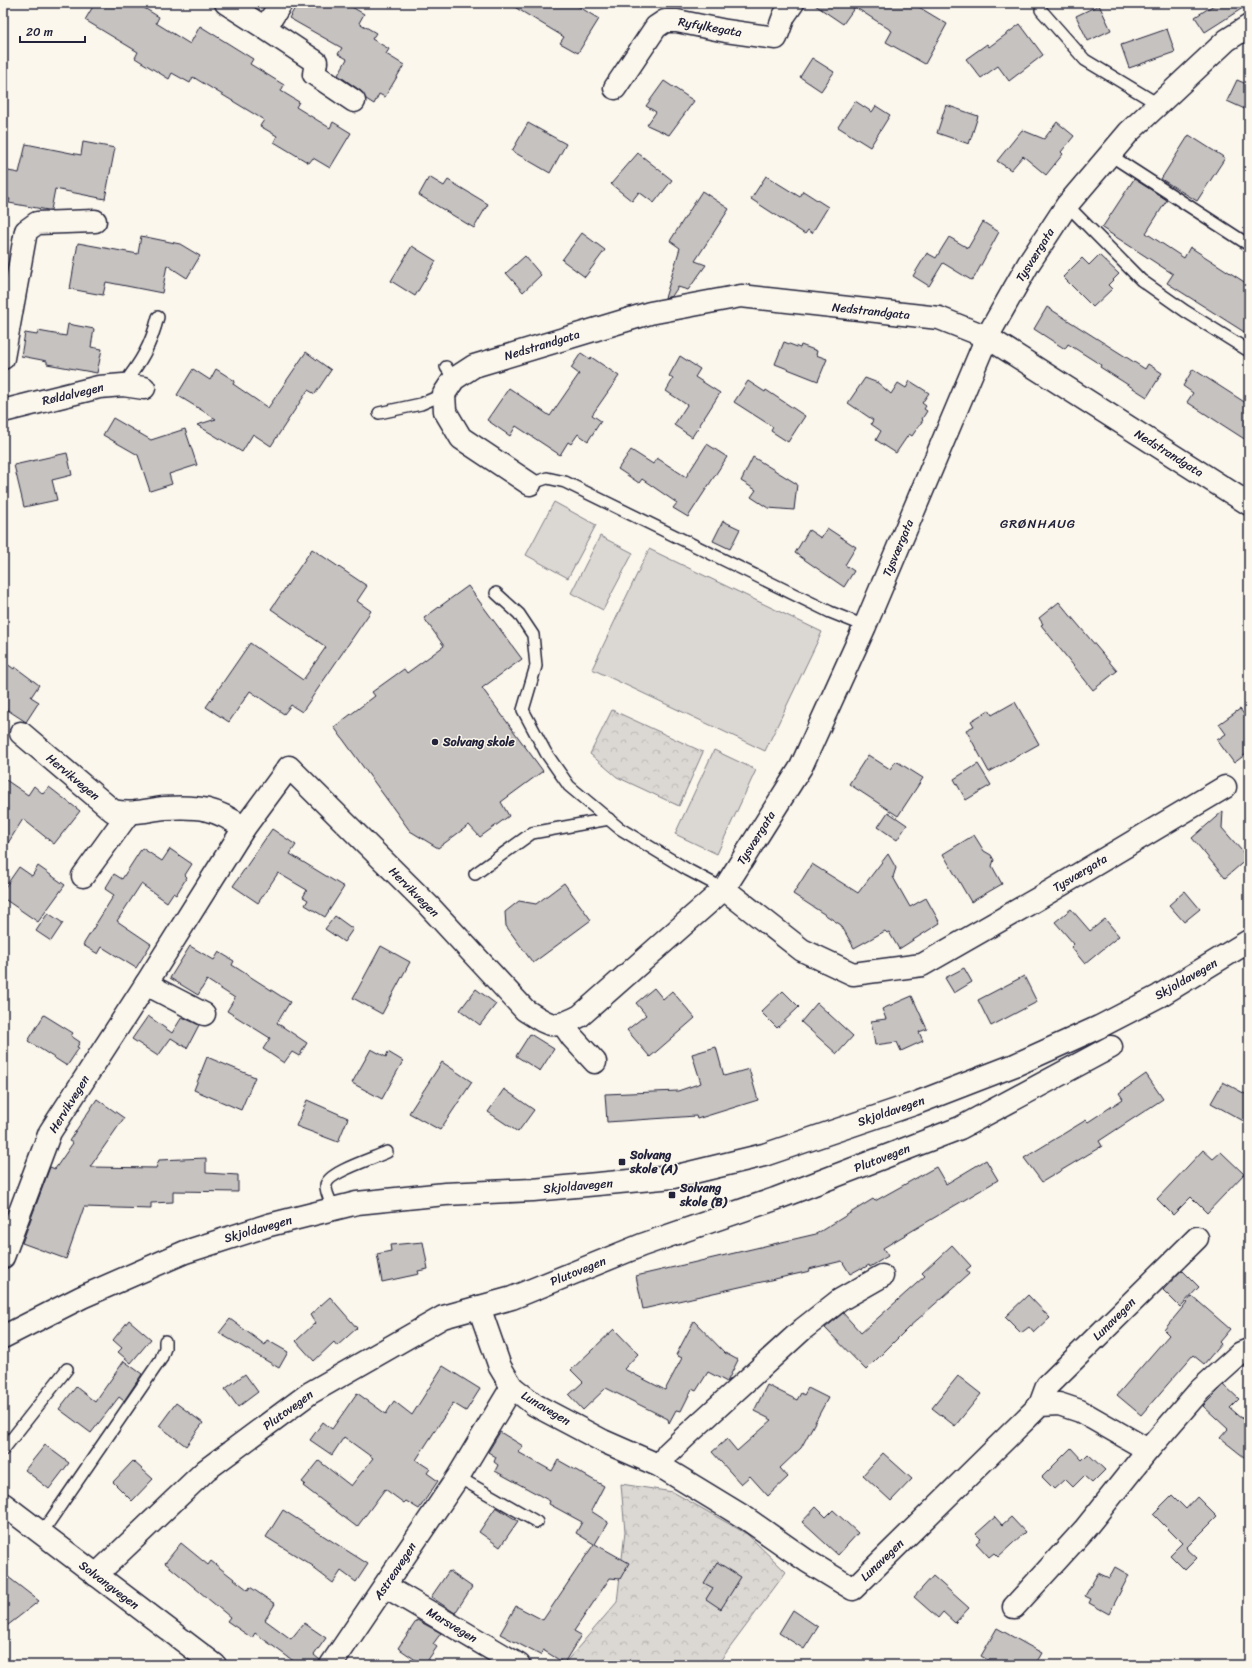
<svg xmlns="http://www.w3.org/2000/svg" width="1252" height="1668" viewBox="0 0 1252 1668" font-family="Sriracha,sans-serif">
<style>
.forest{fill:url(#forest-crowns);stroke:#7e7d87}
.garden{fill:#dbd8d3;stroke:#7e7d87}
.building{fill:#c6c2c0;stroke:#22223b}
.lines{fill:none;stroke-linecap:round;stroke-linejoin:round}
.lane-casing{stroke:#22223b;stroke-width:14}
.street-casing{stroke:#22223b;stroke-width:25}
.secondary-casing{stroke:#22223b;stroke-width:25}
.lane{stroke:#fbf7ec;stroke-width:11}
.street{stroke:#fbf7ec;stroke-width:22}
.secondary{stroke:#fbf7ec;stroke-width:22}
.poi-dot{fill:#22223b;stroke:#fbf7ec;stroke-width:1.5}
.labels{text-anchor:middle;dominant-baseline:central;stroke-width:3;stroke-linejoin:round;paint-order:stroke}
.street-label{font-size:12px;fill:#22223b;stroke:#fbf7ec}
.poi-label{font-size:12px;font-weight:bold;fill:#22223b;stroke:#fbf7ec;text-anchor:start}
.neighbourhood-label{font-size:13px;letter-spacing:1px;fill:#22223b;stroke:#fbf7ec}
</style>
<defs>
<pattern id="forest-crowns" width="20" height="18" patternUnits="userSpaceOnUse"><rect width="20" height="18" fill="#dbd8d3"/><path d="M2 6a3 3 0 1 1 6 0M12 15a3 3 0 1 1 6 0" fill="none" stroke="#bcb9b6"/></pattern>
</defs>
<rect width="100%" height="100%" fill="#fbf7ec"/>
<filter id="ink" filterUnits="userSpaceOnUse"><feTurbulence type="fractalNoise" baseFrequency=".025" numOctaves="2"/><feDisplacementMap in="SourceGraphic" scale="8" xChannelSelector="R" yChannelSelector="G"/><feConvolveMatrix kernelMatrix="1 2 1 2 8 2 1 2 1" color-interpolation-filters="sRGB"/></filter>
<g filter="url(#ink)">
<g class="forest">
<path d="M612,710L703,752L679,806L617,777L590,754Z"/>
<path d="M621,1484L673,1492L747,1534L786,1572L717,1665L564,1664L617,1602L625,1532Z"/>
</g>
<g class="garden">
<path d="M554,502L596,525L568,578L526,555Z"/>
<path d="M600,536L633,553L603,610L571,593Z"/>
<path d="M649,549L822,632L765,751L592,669Z"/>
<path d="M714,750L756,770L717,854L675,834Z"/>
</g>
<g class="building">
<path d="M95,3H136L159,17L156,23L190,44L200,26L253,59L250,64L284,85L281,91L299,102L296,107L330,128L333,122L351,133L330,168L313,158L309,163L274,142L277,136L260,126L264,120L193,77L190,83L172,73L169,79L135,58L138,52L85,20Z"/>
<path d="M298,3H345L364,14L359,23L376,33L372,39L389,49L386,54L404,65L385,97L379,94L374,104L366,99L361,91L338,75L347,59L338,54L342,48L289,18Z"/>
<path d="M508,3H573L599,19L578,53L560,43L564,37Z"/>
<path d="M812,3H912L947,24L925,64L886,42L892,31L855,7L843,24Z"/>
<path d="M1217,3H1249V4L1205,32L1195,17Z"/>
<path d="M1099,5L1111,30L1088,41L1076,16Z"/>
<path d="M1020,24L1043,55L1009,81L998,66L981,78L966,59L987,44L989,47Z"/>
<path d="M1167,29L1175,52L1129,68L1121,45Z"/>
<path d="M812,58L834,72L821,91L800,77Z"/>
<path d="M1237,80L1249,85V111L1227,101Z"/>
<path d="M664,81L694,101L669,135L647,125L656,112L646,106Z"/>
<path d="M855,101L872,112L876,106L890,115L870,147L838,127Z"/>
<path d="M946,105L978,116L969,144L937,133Z"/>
<path d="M1057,122L1074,136L1061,152L1063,154L1046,175L1023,156L1011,170L997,161L1022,130L1044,139Z"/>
<path d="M528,123L566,144L550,173L512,151Z"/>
<path d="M1189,135L1225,158L1197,201L1161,179Z"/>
<path d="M83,142L115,148L105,199L55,189L51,210H48L9,203L10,199L3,198V170L19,173L26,144L81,155Z"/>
<path d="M638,153L672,180L654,203L639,192L632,201L611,184Z"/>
<path d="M766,176L800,197L803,191L828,207L812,233L808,230L805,234L751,199Z"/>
<path d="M429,177L444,186L448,180L488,204L474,228L419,195Z"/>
<path d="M1134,179L1167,200L1146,233L1184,258L1190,247L1249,285V335L1167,283L1173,274L1102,228Z"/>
<path d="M702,191L729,209L695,261L706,265L688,290L678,287L672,296L665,298L680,248L670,241Z"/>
<path d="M983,222L999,232L974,278L971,280L943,263L929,286L913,276L927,253L936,258L949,237L968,248Z"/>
<path d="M582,233L605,250L585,277L562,260Z"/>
<path d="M141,236L180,244L200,256L187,278L167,265L162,293L106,282L103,295L70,289L78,243L138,254Z"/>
<path d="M412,246L436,261L415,296L391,281Z"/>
<path d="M1099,255L1119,274L1108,285L1112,289L1093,307L1063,277L1082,258L1089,265Z"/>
<path d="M525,256L541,275L523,292L506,273Z"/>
<path d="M1047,307L1145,369L1148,364L1162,373L1147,397L1100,367L1101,365L1068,344L1065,349L1034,329Z"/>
<path d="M68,324L94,329L91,347L102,349L97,373L47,364V361L21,356L25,333L37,335L38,331L66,336Z"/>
<path d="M784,342L800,348L801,345L817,351L816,355L827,359L818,381L775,364Z"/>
<path d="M306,352L331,370L315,394L308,390L271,446L253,434L242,452L197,425L216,419L177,395L193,369L210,380L216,369L235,381L233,384L268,408Z"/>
<path d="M581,353L590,359L591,357L619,376L592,415L601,421L588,441L578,434L571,444L568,442L560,455L516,426L510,436L487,420L509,388L550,416L579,374L571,368Z"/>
<path d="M680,356L700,369L695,377L720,393L692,437L674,425L687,405L666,391L673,379L669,376Z"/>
<path d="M1193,369L1249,405V442L1187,402L1193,393L1183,386Z"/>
<path d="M865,378L878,383L891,394L898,383L906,388L910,381L929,393L922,403L926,406L924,409L927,411L922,419L923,420L912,436L909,434L896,453L876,440L881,431L871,424L873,420L848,403Z"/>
<path d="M748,381L765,392L766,390L805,416L788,442L771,431L773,427L734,402Z"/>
<path d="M113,418L151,440L185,429L197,465L169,474L172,484L150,491L138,455L103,435Z"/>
<path d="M707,444L727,457L688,517L673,508L677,503L642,479L639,483L618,469L631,450L653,464L657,458L686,477Z"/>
<path d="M67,453L72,475L52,480L57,500L24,507L14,465Z"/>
<path d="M753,457L797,484L794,510L768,508L751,497L756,490L741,481Z"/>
<path d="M723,521L740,529L730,549L713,541Z"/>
<path d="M827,528L856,547L845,565L854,571L844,587L795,553L809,530L821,538Z"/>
<path d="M312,549L367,586L357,601L371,611L302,712L291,705L284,714L250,691L229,722L206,707L250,643L303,680L326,647L271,609Z"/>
<path d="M468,586L522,659L482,688L543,771L501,802L509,816L480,837L469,825L438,848L410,831L334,727L375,696L372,692L404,669L407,673L444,646L424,618Z"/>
<path d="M1059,602L1117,671L1093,690L1041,625L1043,624L1039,618Z"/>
<path d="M3,661L14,669L15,667L39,685L31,697L39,702L26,722L3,707Z"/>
<path d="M1015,702L1039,744L989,772L966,730L974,726L971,721L989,710L992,715Z"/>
<path d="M1240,709L1249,721V752L1234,763L1217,740L1226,734L1219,724Z"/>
<path d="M868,755L890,769L896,761L923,778L898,816L849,784Z"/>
<path d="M978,764L991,785L966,800L954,779Z"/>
<path d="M3,778L28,795L34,786L43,794L49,787L80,811L54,844L23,819L3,851Z"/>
<path d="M1223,811L1222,828L1248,858L1225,878L1192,838Z"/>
<path d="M888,812L907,825L897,840L878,827Z"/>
<path d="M272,829L296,845L290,854L344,887L325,917L305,905L308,900L303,897L307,890L278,873L258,903L233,886Z"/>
<path d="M974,835L984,851L991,855L994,860L992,866L1002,884L971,902L943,854Z"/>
<path d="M142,848L162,861L170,849L192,864L185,875L187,877L176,895L173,893L167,902L141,884L117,921L151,944L136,968L102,947L98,954L83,945L114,895L105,889L114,874L122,879Z"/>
<path d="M888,854L896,868L893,877L910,907L926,898L940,923L899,949L889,932L887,933L885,931L854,948L841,925L793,894L812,864L858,893Z"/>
<path d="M38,866L65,885L38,922L3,898V890L19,867L32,876Z"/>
<path d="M564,883L591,920L533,963L506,926L505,912L519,901L536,904Z"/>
<path d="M1185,891L1200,909L1184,922L1169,905Z"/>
<path d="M1071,909L1090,931L1105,919L1119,936L1085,964L1071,947L1074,944L1055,922Z"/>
<path d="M48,913L63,923L51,941L36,931Z"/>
<path d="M335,916L353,929L344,942L325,929Z"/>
<path d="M190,946L214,960L219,952L234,961L232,965L290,1002L277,1023L307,1043L299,1056L292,1052L284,1063L263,1049L270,1038L227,1011L235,998L207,980L198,995L170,978Z"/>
<path d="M381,946L410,962L382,1014L353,998Z"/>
<path d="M964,968L972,982L954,993L945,978Z"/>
<path d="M1024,976L1037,1002L991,1026L978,1000Z"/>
<path d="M654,988L663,999L672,991L695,1018L650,1057L627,1030L646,1015L636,1003Z"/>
<path d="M476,989L496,1004L480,1025L460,1010Z"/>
<path d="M783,991L799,1007L777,1028L761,1012Z"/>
<path d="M912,996L927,1029L919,1032L923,1041L901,1051L897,1042L875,1045L871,1021L886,1019L882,1009Z"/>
<path d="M817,1003L853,1036L837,1054L801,1022Z"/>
<path d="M44,1015L73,1033L71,1036L80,1042L77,1047L79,1048L67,1066L28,1041Z"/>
<path d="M148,1016L172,1033L182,1017L199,1025L187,1048L171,1038L158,1056L132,1039Z"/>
<path d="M530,1034L554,1049L540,1071L516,1056Z"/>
<path d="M716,1047L724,1076L749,1069L758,1100L697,1119L696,1116L607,1122L605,1094L678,1091L701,1083L692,1054Z"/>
<path d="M371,1049L386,1057L388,1052L403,1061L382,1099L352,1083Z"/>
<path d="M207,1057L255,1077L241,1110L194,1090Z"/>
<path d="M442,1062L472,1082L440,1130L409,1113Z"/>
<path d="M1146,1074L1163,1099L1099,1141L1102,1146L1042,1182L1024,1158L1086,1120L1088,1122L1123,1099L1119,1093Z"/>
<path d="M1223,1082L1249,1096V1124L1211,1103Z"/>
<path d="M504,1089L534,1110L518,1132L488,1112Z"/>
<path d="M97,1099L124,1118L90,1167L156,1168L159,1160L206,1158V1173L238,1175V1192L173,1191V1202L151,1203V1209L84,1207L66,1259L22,1243L50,1167L55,1169L73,1143L69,1141Z"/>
<path d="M307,1100L348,1118L338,1142L296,1126Z"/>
<path d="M1203,1150L1213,1159L1221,1152L1244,1174L1207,1213L1191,1197L1173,1215L1157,1199Z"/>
<path d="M986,1160L998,1180L883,1248L888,1256L870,1267L869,1265L862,1269L861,1268L850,1274L842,1261L809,1269L810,1271L643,1309L636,1276L816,1234L873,1199L875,1201L936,1167L946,1184Z"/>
<path d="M423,1242L428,1269L418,1271L419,1274L382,1282L377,1254L391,1251L390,1245Z"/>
<path d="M952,1245L971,1266L966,1270L969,1274L909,1327L866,1370L825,1328L843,1313L861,1333L925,1276L922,1273Z"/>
<path d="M1182,1270L1199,1287L1180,1307L1163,1290Z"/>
<path d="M1028,1295L1050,1318L1034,1333L1029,1327L1021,1333L1005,1317Z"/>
<path d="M1192,1296L1230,1329L1219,1342L1221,1344L1204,1364L1193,1355L1141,1415L1117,1395L1169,1335L1164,1330Z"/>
<path d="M330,1297L357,1328L337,1346L334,1342L314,1361L296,1341L315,1323L310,1315Z"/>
<path d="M230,1319L265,1345L267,1340L288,1352L279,1368L219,1333Z"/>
<path d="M129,1320L151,1339L131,1363L118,1352L122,1348L113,1340Z"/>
<path d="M694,1321L725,1353L738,1360L727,1382L708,1372L696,1391L692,1389L681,1411L676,1410L669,1423L668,1419L606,1388L583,1410L569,1395L583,1382L571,1370L614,1329L638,1354L624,1369L665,1390L682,1358L676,1355Z"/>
<path d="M124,1361L142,1374L124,1401L119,1397L91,1433L59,1409L76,1387L95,1402Z"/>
<path d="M443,1366L480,1389L466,1411L453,1403L416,1460L430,1469L427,1473L438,1481L419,1509L406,1501L404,1503L385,1489L357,1527L303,1486L305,1484L302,1482L319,1461L351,1486L373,1458L344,1437L332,1455L310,1440L323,1422L332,1429L357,1393L386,1414L394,1401L412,1415Z"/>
<path d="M245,1374L258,1392L238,1407L225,1389Z"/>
<path d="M958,1376L981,1394L955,1426L932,1408Z"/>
<path d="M767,1385L797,1400L801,1393L804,1395L808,1388L828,1398L801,1448L780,1468L788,1477L768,1496L750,1476L741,1484L712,1452L727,1439L737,1451L772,1420L754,1411Z"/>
<path d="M1224,1385L1239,1399L1230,1408L1249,1424V1461L1220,1438L1228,1429L1203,1406Z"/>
<path d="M176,1403L203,1423L186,1446L159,1426Z"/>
<path d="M500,1432L523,1446L518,1452L552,1471L558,1460L604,1486L591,1511L608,1522L595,1544L629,1563L620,1579L610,1578L574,1631L581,1635L564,1663L543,1650L540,1655L500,1634L516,1606L543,1620L594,1544L576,1533L582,1522L549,1504L550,1501L495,1471L498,1465L494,1462L496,1457L488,1452Z"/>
<path d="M45,1445L69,1463L49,1489L25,1470Z"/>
<path d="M1071,1448L1082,1460L1088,1454L1105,1470L1092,1483L1084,1476L1073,1487L1065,1479L1054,1489L1042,1477Z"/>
<path d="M883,1453L912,1479L891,1501L863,1475Z"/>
<path d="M133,1461L153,1479L132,1501L113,1482Z"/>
<path d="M1172,1495L1186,1509L1197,1497L1217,1517L1186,1548L1197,1558L1185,1570L1170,1555L1182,1543L1153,1514Z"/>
<path d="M496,1507L518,1521L500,1547L479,1532Z"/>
<path d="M816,1507L826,1517L833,1510L858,1533L838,1555L802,1522Z"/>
<path d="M283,1510L368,1564L356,1582L341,1571L333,1583L312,1567L313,1566L266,1537Z"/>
<path d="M995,1517L1002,1525L1011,1517L1025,1532L998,1557L994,1553L989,1557L976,1543L981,1539L976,1534Z"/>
<path d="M181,1543L208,1565L211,1561L248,1590L250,1587L275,1604L265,1620L291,1639L304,1623L326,1638L314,1655L320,1660L319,1665H299L255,1633L252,1638L227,1621L230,1617L165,1563Z"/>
<path d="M717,1562L741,1577L721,1609L706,1599L713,1588L704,1583Z"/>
<path d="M1115,1567L1129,1575L1109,1614L1089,1603L1091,1599L1085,1596L1098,1573L1109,1578Z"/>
<path d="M449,1571L472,1587L455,1613L431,1597Z"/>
<path d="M3,1573L39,1601L3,1629Z"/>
<path d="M933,1576L969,1608L955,1623L943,1612L938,1618L914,1597Z"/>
<path d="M793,1610L818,1627L804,1649L779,1633Z"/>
<path d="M417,1620L441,1633L433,1644L437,1647L425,1664L421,1661L420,1663L398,1648Z"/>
<path d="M997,1628L1042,1653L1035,1665H996L981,1656Z"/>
</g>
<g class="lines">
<defs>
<g id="lane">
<path d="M1041,10L1085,60L1158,104"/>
<path d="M1110,155L1249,245"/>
<path d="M1067,205L1141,280L1185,311L1249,351"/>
<path d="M446,367L454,379"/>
<path d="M123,385C141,362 151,345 158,317"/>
<path d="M379,413L421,404L444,394"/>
<path d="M530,484L547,478L565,482L830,612L865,626"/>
<path d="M496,593L519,614L533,635L536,666L523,710L546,753L569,786L619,828L688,870L724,889"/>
<path d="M475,874L532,833L609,819"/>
<path d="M334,1209C331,1202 325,1192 326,1185C328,1172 375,1158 387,1152"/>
<path d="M3,1450L67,1369"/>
<path d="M458,1477L537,1522"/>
<path d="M41,1534L161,1359L165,1348V1341"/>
</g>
<g id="street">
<path d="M226,3L265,28L281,3"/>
<path d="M265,28L316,62L314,74L354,101"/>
<path d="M615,88L656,27L665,21H677L726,31L776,38L784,16L793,3"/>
<path d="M3,358L26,231L37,223L95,221"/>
<path d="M3,411L99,387L123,385L144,388"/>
<path d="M530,484L461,438L445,411L444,394L454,379L474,366L650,313L741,296L939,318L987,337L1249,504"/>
<path d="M21,733L113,811C134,815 146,810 165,808C199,806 216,808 244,828"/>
<path d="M83,876L128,814"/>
<path d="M724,889L802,950L853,974L922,965L1039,898L1225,787"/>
<path d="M146,984L204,1014"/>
<path d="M563,1024L572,1037L595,1062"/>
<path d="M3,1257L50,1132L146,984L244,828L289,767L429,906L525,1010C550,1026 553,1030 580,1016L724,889L801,767L865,626L987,337L1029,263L1067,205L1129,132L1227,40L1249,26"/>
<path d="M479,1307L500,1367L512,1387L535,1405L603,1441L660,1466L747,1519L807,1561L853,1589L1040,1405L1059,1404L1080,1411L1148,1450"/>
<path d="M1040,1405L1047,1386L1197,1238"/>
<path d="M660,1466L668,1453L687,1435L803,1329L840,1300L882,1276"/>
<path d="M96,1575L206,1470L310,1393L443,1317L512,1298L642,1245L775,1199L960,1128L1111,1047"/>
<path d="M385,1586L519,1665"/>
<path d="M1014,1607L1084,1530L1148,1450L1200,1390L1241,1353L1249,1350"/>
<path d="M331,1665L458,1477L512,1387"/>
</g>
<g id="secondary">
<path d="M3,1337L82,1297L185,1252L269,1225L357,1203L445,1194L533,1190L673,1177L764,1155L914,1104L1015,1065L1099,1027L1159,996L1249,941"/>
<path d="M3,1504L215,1665"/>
</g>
</defs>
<use href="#lane" class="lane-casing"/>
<use href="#street" class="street-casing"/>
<use href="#secondary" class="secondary-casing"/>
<use href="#lane" class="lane"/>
<use href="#street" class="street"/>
<use href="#secondary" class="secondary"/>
</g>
</g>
<g class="poi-dot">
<circle cx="435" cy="742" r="4"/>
<rect x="618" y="1158" width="8" height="8" rx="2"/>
<rect x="668" y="1191" width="8" height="8" rx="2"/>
</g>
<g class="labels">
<g class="street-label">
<text transform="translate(710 27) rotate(10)">Ryfylkegata</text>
<text transform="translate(1035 255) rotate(-58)">Tysværgata</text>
<text transform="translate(871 311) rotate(6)">Nedstrandgata</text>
<text transform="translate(542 345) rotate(-17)">Nedstrandgata</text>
<text transform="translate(73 394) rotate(-13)">Røldalvegen</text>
<text transform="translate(1169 453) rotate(32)">Nedstrandgata</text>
<text transform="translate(898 548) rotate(-67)">Tysværgata</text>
<text transform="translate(73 777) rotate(40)">Hervikvegen</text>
<text transform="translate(756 838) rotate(-58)">Tysværgata</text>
<text transform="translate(1080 873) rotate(-31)">Tysværgata</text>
<text transform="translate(414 892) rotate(45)">Hervikvegen</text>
<text transform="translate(1186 979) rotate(-30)">Skjoldavegen</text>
<text transform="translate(69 1104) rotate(-58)">Hervikvegen</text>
<text transform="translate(891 1111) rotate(-19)">Skjoldavegen</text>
<text transform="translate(882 1158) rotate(-21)">Plutovegen</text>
<text transform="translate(578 1186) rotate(-5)">Skjoldavegen</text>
<text transform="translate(258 1229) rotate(-16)">Skjoldavegen</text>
<text transform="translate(578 1271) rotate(-22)">Plutovegen</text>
<text transform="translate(1114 1319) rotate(-45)">Lunavegen</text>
<text transform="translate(546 1408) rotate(31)">Lunavegen</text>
<text transform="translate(288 1410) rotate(-36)">Plutovegen</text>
<text transform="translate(882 1560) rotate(-44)">Lunavegen</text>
<text transform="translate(395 1571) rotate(-56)">Astreavegen</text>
<text transform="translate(109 1585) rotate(37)">Solvangvegen</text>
<text transform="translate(452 1625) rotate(31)">Marsvegen</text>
</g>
<g class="poi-label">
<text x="443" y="742">Solvang skole</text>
<text x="630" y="1155">Solvang<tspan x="630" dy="14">skole (A)</tspan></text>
<text x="680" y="1188">Solvang<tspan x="680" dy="14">skole (B)</tspan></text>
</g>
<g class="neighbourhood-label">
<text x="1038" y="523">GRØNHAUG</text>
</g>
</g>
<rect width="1252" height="1668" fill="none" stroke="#fbf7ec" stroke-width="16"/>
<rect x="8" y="8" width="1236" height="1652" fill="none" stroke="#22223b" stroke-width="1.5" filter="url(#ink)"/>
<path d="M20 36v6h65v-6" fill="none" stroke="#22223b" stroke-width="2"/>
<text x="26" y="36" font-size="12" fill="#22223b" stroke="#fbf7ec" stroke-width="3" paint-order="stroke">20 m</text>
</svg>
